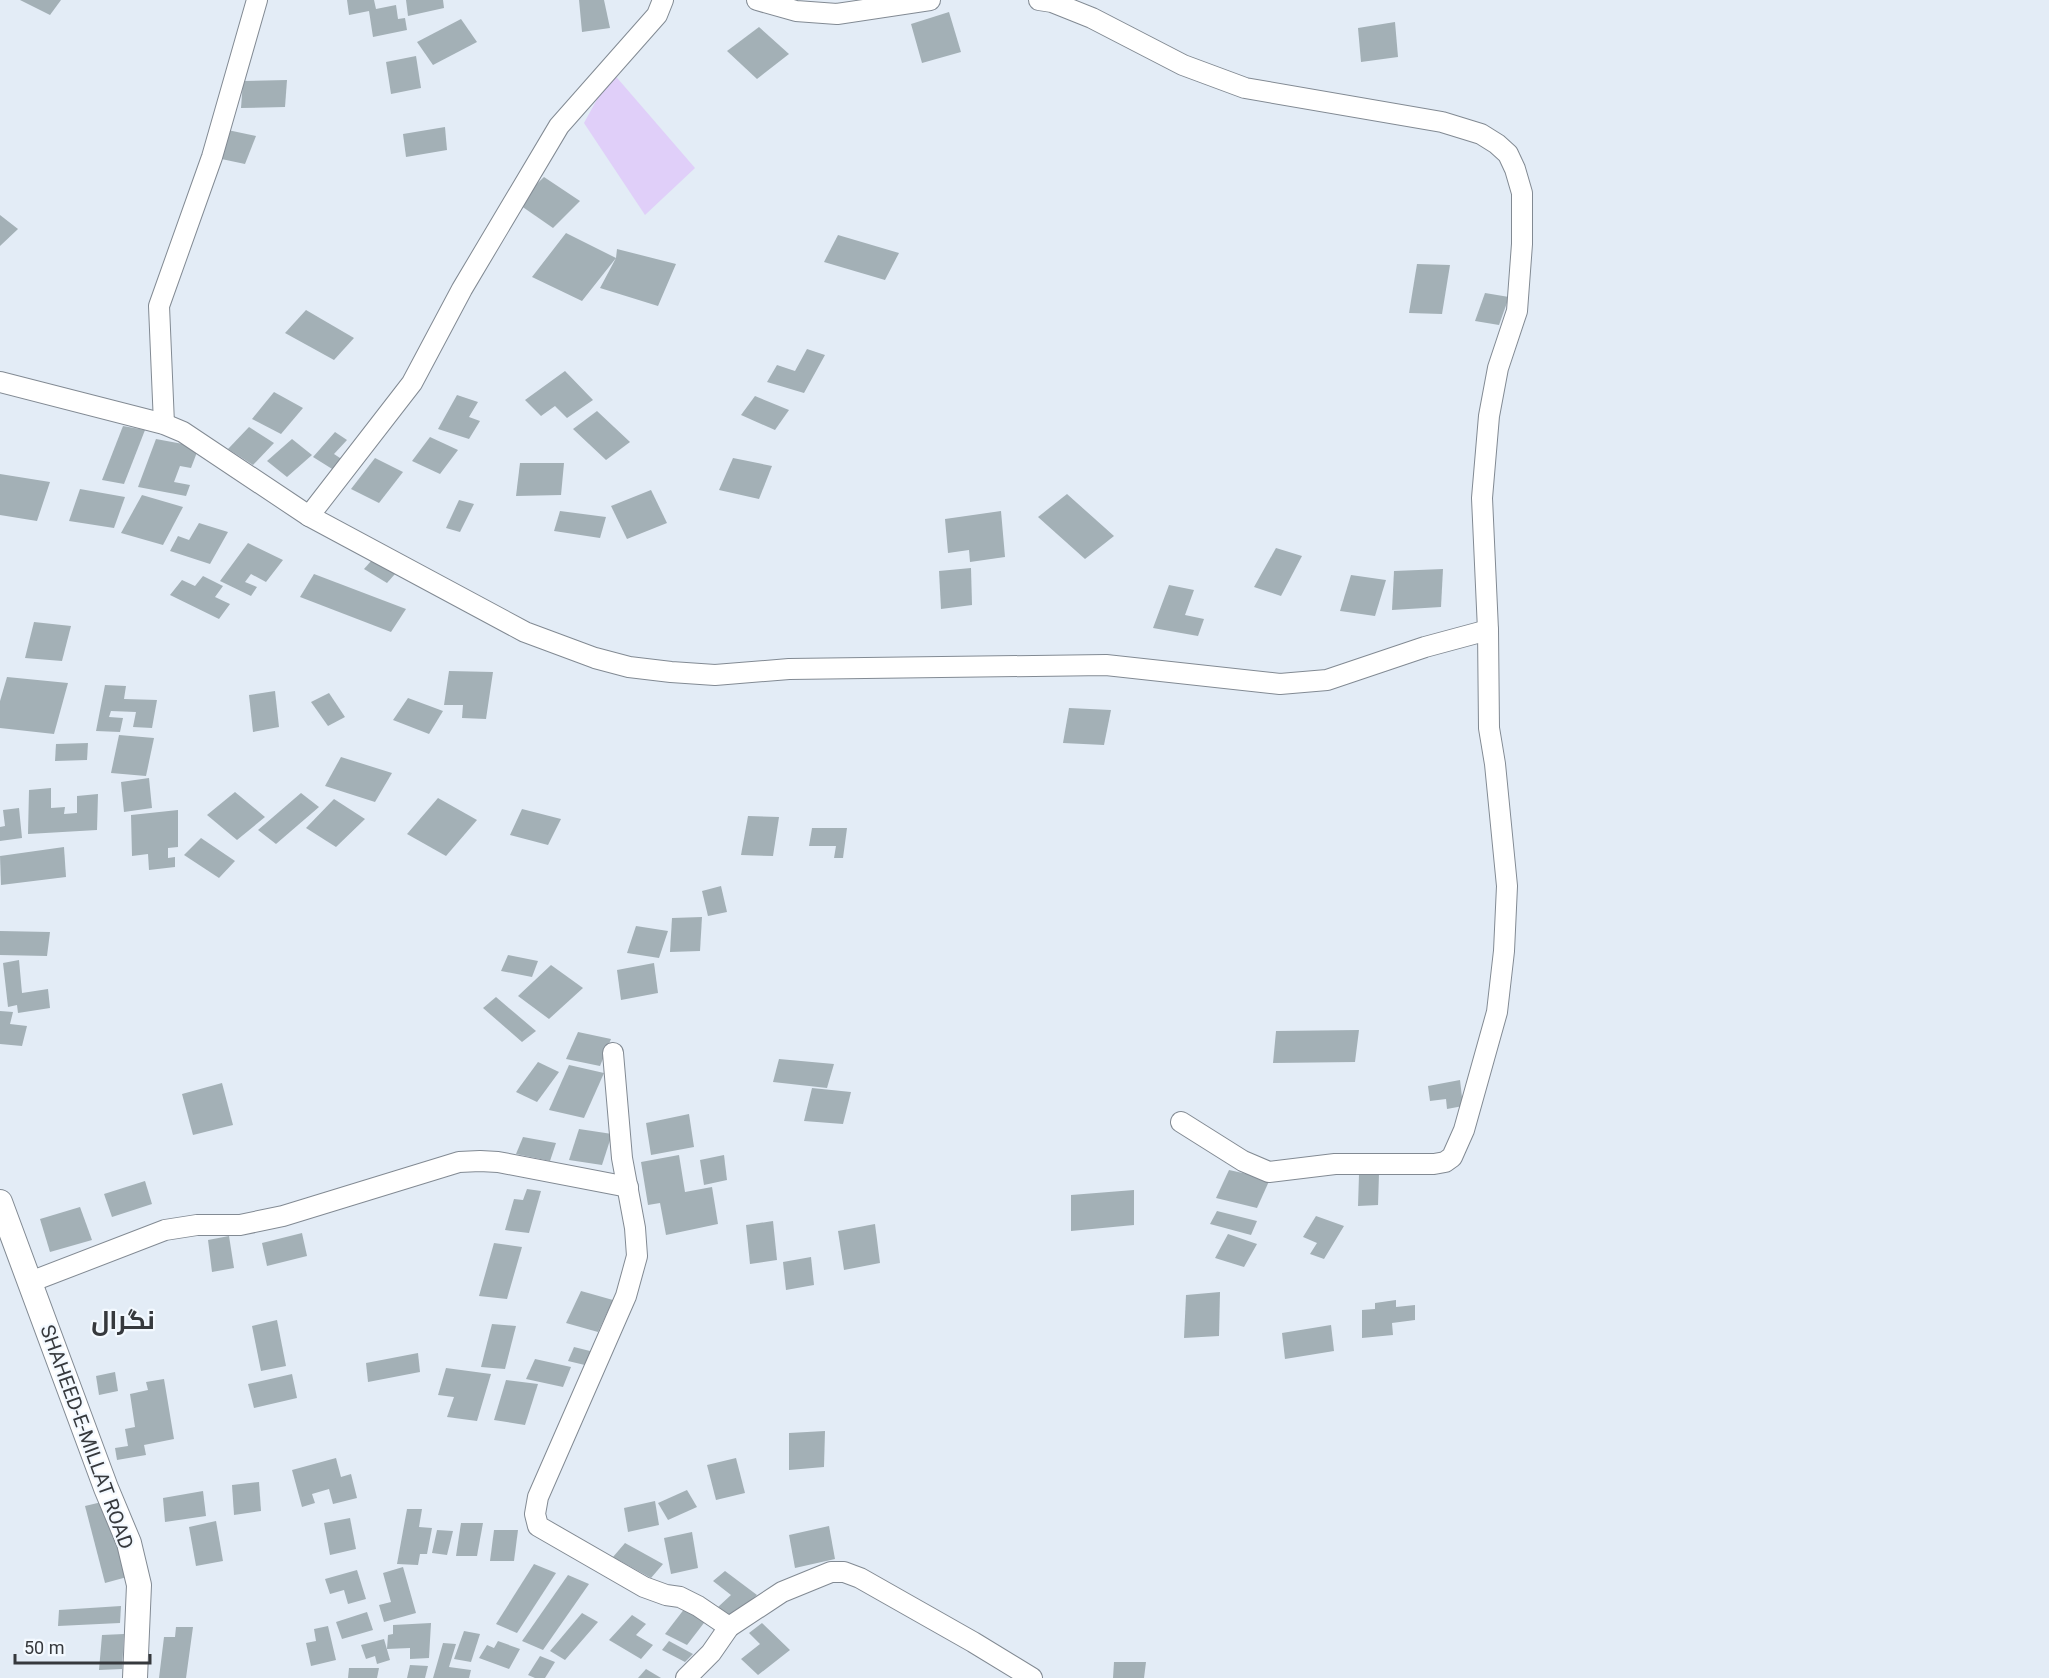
<svg xmlns="http://www.w3.org/2000/svg" width="2049" height="1678" viewBox="0 0 2049 1678" font-family="Roboto,Cairo,sans-serif">
<style>
.green{fill:#e0cff9}
.building{fill:#a3b0b6}
.lines{fill:none;stroke-linecap:round;stroke-linejoin:round}
.minor-casing{stroke:#828a93;stroke-width:22}
.major-casing{stroke:#828a93;stroke-width:26}
.minor{stroke:#fff;stroke-width:20}
.major{stroke:#fff;stroke-width:24}
.labels{text-anchor:middle;dominant-baseline:central;stroke-width:4.5;stroke-linejoin:round;paint-order:stroke}
.street-label{font-size:20px;fill:#36393d;stroke:#f3f9ff}
.district-label{font-size:26px;font-weight:bold;fill:#36393d;stroke:#f3f9ff}
</style>
<rect width="100%" height="100%" fill="#e3ecf6"/>
<path class="green" d="M612,72L695,168L645,215L584,123Z"/>
<g class="building">
<path d="M20,0H61L50,15Z"/>
<path d="M347,0H374L376,9L396,5L398,19L405,18L407,30L373,37L369,11L349,15Z"/>
<path d="M406,0H443L444,8L408,16Z"/>
<path d="M579,0H604L610,28L582,32Z"/>
<path d="M949,12L961,52L922,63L911,24Z"/>
<path d="M461,19L477,42L433,65L417,42Z"/>
<path d="M1395,22L1398,57L1361,62L1358,28Z"/>
<path d="M759,27L789,54L757,79L727,51Z"/>
<path d="M416,56L421,88L391,94L386,62Z"/>
<path d="M287,80L285,107L241,108L243,81Z"/>
<path d="M445,127L447,150L406,157L403,134Z"/>
<path d="M223,129L256,136L245,164L212,157Z"/>
<path d="M544,177L580,201L553,228L517,203Z"/>
<path d="M0,215L18,229L0,246Z"/>
<path d="M566,233L616,258L617,249L676,264L658,306L600,288L616,258L582,301L532,277Z"/>
<path d="M838,235L899,253L885,280L824,262Z"/>
<path d="M1417,264L1450,265L1442,314L1409,313Z"/>
<path d="M1485,293L1509,297L1499,325L1475,321Z"/>
<path d="M306,310L354,338L334,360L285,333Z"/>
<path d="M807,349L825,355L804,393L767,382L777,365L795,371Z"/>
<path d="M565,371L593,400L567,418L555,406L541,416L525,400Z"/>
<path d="M274,392L303,408L281,434L252,419Z"/>
<path d="M457,395L478,402L469,417L480,421L469,439L438,429Z"/>
<path d="M755,396L789,410L775,430L741,415Z"/>
<path d="M597,411L630,442L606,460L573,429Z"/>
<path d="M123,426L145,430L124,484L102,480Z"/>
<path d="M249,427L274,443L253,465L228,449Z"/>
<path d="M335,432L347,440L334,454L346,462L337,472L313,457Z"/>
<path d="M430,437L458,450L440,474L412,461Z"/>
<path d="M156,439L199,447L191,468L180,466L174,482L190,485L186,496L138,487Z"/>
<path d="M292,439L312,455L287,477L267,461Z"/>
<path d="M375,458L403,472L379,503L351,489Z"/>
<path d="M733,458L772,466L759,499L719,490Z"/>
<path d="M520,463H564L561,495L516,496Z"/>
<path d="M0,474L50,482L37,521L0,515Z"/>
<path d="M80,489L125,497L114,528L69,521Z"/>
<path d="M651,490L667,523L627,539L611,506Z"/>
<path d="M1067,494L1114,536L1085,559L1038,517Z"/>
<path d="M142,495L183,507L163,545L121,533Z"/>
<path d="M459,500L474,504L460,532L446,528Z"/>
<path d="M560,511L606,517L600,538L554,531Z"/>
<path d="M1001,511L1005,557L970,562L969,550L948,553L945,519Z"/>
<path d="M199,523L228,532L210,564L170,551L178,536L189,540Z"/>
<path d="M248,543L283,560L266,582L251,574L245,582L257,587L251,596L220,581Z"/>
<path d="M1276,548L1302,556L1281,596L1254,587Z"/>
<path d="M372,560L395,574L387,583L364,569Z"/>
<path d="M971,568L972,605L941,609L939,571Z"/>
<path d="M1443,569L1441,607L1392,610L1394,571Z"/>
<path d="M314,574L406,609L391,632L300,597Z"/>
<path d="M1351,575L1386,580L1375,616L1340,611Z"/>
<path d="M203,576L223,586L215,597L230,604L219,619L170,595L182,580L195,586Z"/>
<path d="M1169,585L1194,590L1185,615L1204,619L1198,636L1153,628Z"/>
<path d="M34,622L71,626L62,661L25,658Z"/>
<path d="M449,671L493,672L486,719L462,718L463,705H444Z"/>
<path d="M7,677L68,683L54,734L0,728V701Z"/>
<path d="M105,685L126,686L124,699L157,700L152,728L133,727L136,712L111,711L109,717L123,718L120,732L96,731Z"/>
<path d="M275,691L279,727L253,732L249,695Z"/>
<path d="M329,693L345,717L328,726L311,702Z"/>
<path d="M408,698L443,711L429,734L393,720Z"/>
<path d="M1069,708L1111,710L1104,745L1063,743Z"/>
<path d="M119,735L154,738L146,776L111,773Z"/>
<path d="M88,743L87,760L55,761L56,744Z"/>
<path d="M341,757L392,773L375,802L325,786Z"/>
<path d="M149,778L152,808L124,812L121,782Z"/>
<path d="M51,788V808L65,807L64,814L77,813V796L98,794L97,830L28,834L29,790Z"/>
<path d="M235,792L265,817L237,840L207,815Z"/>
<path d="M301,793L319,807L276,844L258,830Z"/>
<path d="M438,798L477,820L446,856L407,834Z"/>
<path d="M334,799L365,819L336,847L306,828Z"/>
<path d="M19,808L22,838L0,841V827L5,826L3,810Z"/>
<path d="M522,809L561,819L548,845L510,835Z"/>
<path d="M178,810V847L168,848V858L175,857V867L149,870L148,854L132,856L131,815Z"/>
<path d="M748,816L779,817L773,856L741,855Z"/>
<path d="M812,828H847L843,858H834L836,846H809Z"/>
<path d="M201,838L235,861L219,878L184,855Z"/>
<path d="M64,847L66,877L1,885L0,856Z"/>
<path d="M721,886L727,912L708,916L702,891Z"/>
<path d="M702,917L700,951L670,952L672,918Z"/>
<path d="M636,926L668,931L659,958L627,953Z"/>
<path d="M0,931L50,932L47,956L0,955Z"/>
<path d="M508,955L538,961L532,977L501,971Z"/>
<path d="M19,960L22,993L48,989L50,1008L18,1013L17,1005L8,1007L3,963Z"/>
<path d="M654,963L658,993L621,1000L617,970Z"/>
<path d="M551,965L583,988L549,1019L518,996Z"/>
<path d="M496,997L536,1031L522,1042L483,1008Z"/>
<path d="M0,1011L13,1012L10,1024L27,1026L22,1046L0,1044Z"/>
<path d="M1359,1030L1355,1062L1273,1063L1276,1031Z"/>
<path d="M578,1032L611,1039L600,1066L566,1059Z"/>
<path d="M779,1059L834,1064L827,1088L773,1082Z"/>
<path d="M538,1062L559,1072L537,1102L516,1092Z"/>
<path d="M569,1065L604,1073L584,1118L549,1110Z"/>
<path d="M1460,1080L1463,1106L1447,1109L1446,1099L1430,1101L1428,1086Z"/>
<path d="M222,1083L233,1125L193,1135L182,1094Z"/>
<path d="M812,1088L851,1092L843,1124L804,1121Z"/>
<path d="M689,1114L694,1147L651,1155L646,1123Z"/>
<path d="M579,1129L612,1134L602,1165L569,1160Z"/>
<path d="M523,1137L556,1143L550,1161L516,1154Z"/>
<path d="M679,1155L685,1192L712,1187L718,1224L666,1235L660,1203L648,1205L641,1162Z"/>
<path d="M724,1155L727,1180L704,1185L700,1160Z"/>
<path d="M1229,1170L1270,1179L1257,1208L1216,1198Z"/>
<path d="M1379,1174L1378,1205L1358,1206L1359,1175Z"/>
<path d="M145,1181L152,1204L112,1217L104,1194Z"/>
<path d="M527,1189L541,1191L529,1233L505,1230L514,1199L523,1200Z"/>
<path d="M1134,1190V1225L1071,1231V1195Z"/>
<path d="M80,1207L92,1240L50,1252L40,1219Z"/>
<path d="M1217,1211L1257,1221L1251,1235L1210,1224Z"/>
<path d="M1316,1216L1344,1226L1324,1259L1310,1254L1317,1243L1303,1237Z"/>
<path d="M773,1221L777,1260L750,1264L746,1225Z"/>
<path d="M875,1224L880,1263L844,1270L838,1231Z"/>
<path d="M302,1233L307,1256L267,1266L262,1243Z"/>
<path d="M1228,1234L1257,1244L1244,1267L1215,1258Z"/>
<path d="M229,1236L234,1268L212,1272L208,1240Z"/>
<path d="M494,1243L522,1247L507,1299L479,1296Z"/>
<path d="M811,1257L814,1285L786,1290L783,1262Z"/>
<path d="M581,1291L613,1300L598,1332L566,1323Z"/>
<path d="M1220,1292L1219,1336L1184,1338L1186,1295Z"/>
<path d="M1396,1300V1307L1415,1305V1320L1392,1323L1393,1335L1362,1338V1310L1375,1309V1303Z"/>
<path d="M277,1320L286,1366L261,1371L252,1326Z"/>
<path d="M492,1324L516,1326L505,1369L481,1367Z"/>
<path d="M1331,1325L1334,1351L1285,1359L1282,1333Z"/>
<path d="M574,1347L594,1352L589,1366L568,1361Z"/>
<path d="M418,1353L420,1372L368,1382L366,1363Z"/>
<path d="M535,1359L571,1367L563,1387L526,1379Z"/>
<path d="M446,1368L491,1374L477,1421L447,1417L454,1397L438,1395Z"/>
<path d="M115,1372L118,1391L99,1395L96,1376Z"/>
<path d="M292,1374L297,1398L254,1408L248,1384Z"/>
<path d="M164,1379L174,1439L144,1445L146,1455L117,1460L115,1448L128,1446L125,1429L135,1427L130,1394L148,1390L146,1382Z"/>
<path d="M506,1380L538,1384L525,1425L494,1420Z"/>
<path d="M825,1431L824,1467L789,1470V1433Z"/>
<path d="M336,1458L341,1477L351,1474L357,1498L333,1504L329,1489L312,1494L315,1503L302,1507L292,1470Z"/>
<path d="M736,1458L745,1493L716,1500L707,1465Z"/>
<path d="M259,1482L261,1511L234,1515L232,1485Z"/>
<path d="M687,1490L697,1507L668,1520L658,1503Z"/>
<path d="M203,1491L206,1516L165,1522L163,1498Z"/>
<path d="M106,1501L127,1577L105,1583L85,1506Z"/>
<path d="M655,1501L659,1525L628,1532L624,1508Z"/>
<path d="M407,1509H422L419,1527L432,1528L427,1554H420L418,1565L397,1564Z"/>
<path d="M350,1518L356,1549L330,1555L324,1523Z"/>
<path d="M216,1521L223,1561L196,1566L189,1527Z"/>
<path d="M461,1523H483L477,1556H456Z"/>
<path d="M829,1526L835,1559L795,1568L789,1535Z"/>
<path d="M437,1530L453,1531L447,1555L432,1553Z"/>
<path d="M494,1530H518L514,1561H490Z"/>
<path d="M692,1532L698,1568L671,1574L664,1538Z"/>
<path d="M625,1543L663,1564L651,1578L613,1557Z"/>
<path d="M534,1564L556,1573L517,1633L496,1624Z"/>
<path d="M403,1567L416,1613L384,1622L379,1605L391,1602L383,1573Z"/>
<path d="M357,1570L366,1599L348,1604L344,1590L330,1594L325,1579Z"/>
<path d="M725,1571L757,1595L732,1617L718,1607L731,1595L713,1581Z"/>
<path d="M568,1575L589,1584L543,1650L522,1641Z"/>
<path d="M121,1606L120,1623L58,1626L59,1610Z"/>
<path d="M685,1608L707,1619L687,1645L665,1634Z"/>
<path d="M367,1612L373,1630L342,1639L336,1622Z"/>
<path d="M582,1613L598,1622L565,1660L550,1651Z"/>
<path d="M632,1615L646,1624L636,1635L653,1645L641,1659L609,1640Z"/>
<path d="M431,1623L429,1658L410,1659V1648L387,1649L388,1635L393,1634V1625Z"/>
<path d="M762,1623L790,1650L758,1675L741,1659L760,1644L749,1633Z"/>
<path d="M328,1626L336,1660L311,1666L306,1643L316,1641L314,1629Z"/>
<path d="M176,1627H193L186,1678H159L164,1637H175Z"/>
<path d="M464,1631L480,1634L471,1662L454,1659Z"/>
<path d="M124,1634L122,1669L99,1670L102,1635Z"/>
<path d="M384,1639L390,1660L377,1664L375,1656L366,1659L361,1645Z"/>
<path d="M498,1641L520,1649L509,1669L479,1658L487,1645L494,1648Z"/>
<path d="M669,1641L693,1654L685,1662L662,1650Z"/>
<path d="M443,1643L456,1644L449,1667L471,1670L469,1678H433Z"/>
<path d="M540,1656L555,1662L545,1678H535L528,1675Z"/>
<path d="M1114,1662H1146L1144,1678H1113Z"/>
<path d="M410,1665L428,1666L425,1678H407Z"/>
<path d="M349,1668H379L377,1678H348Z"/>
<path d="M646,1669L661,1678H638Z"/>
</g>
<g class="lines">
<defs>
<g id="minor">
<path d="M757,0L796,11L837,14L930,0"/>
<path d="M1039,0L1052,2L1092,18L1183,65L1245,88L1442,122L1481,134L1497,144L1508,154L1515,169L1522,193V244L1517,311L1498,368L1489,416L1482,498L1488,630L1489,728L1495,764L1507,886L1504,951L1497,1012L1464,1130L1452,1157L1445,1162L1434,1164H1335L1269,1172L1243,1161L1181,1122"/>
<path d="M0,382L164,424L183,432L309,516L525,632L595,658L629,667L671,672L715,675L789,669L1106,665L1280,684L1327,680L1425,647L1488,630"/>
<path d="M164,424L159,306L212,157L257,0"/>
<path d="M309,516L412,383L462,289L559,126L657,15L663,0"/>
<path d="M613,1053L622,1158L635,1228L637,1256L626,1296L538,1497L535,1514L538,1526L644,1587L666,1595L680,1597L698,1606L729,1627"/>
<path d="M30,1282L165,1230L197,1225H240L283,1216L459,1162L480,1161L498,1162L628,1187"/>
<path d="M686,1678L711,1653L729,1627L782,1592L831,1572H844L860,1578L973,1642L1032,1678"/>
</g>
<path id="major" d="M0,1202L106,1488L129,1543L139,1585L135,1678"/>
</defs>
<use href="#minor" class="minor-casing"/>
<use href="#major" class="major-casing"/>
<use href="#minor" class="minor"/>
<use href="#major" class="major"/>
</g>
<g class="labels">
<g class="street-label">
<text transform="translate(87 1437) rotate(70)">SHAHEED-E-MILLAT ROAD</text>
</g>
<g class="district-label">
<text x="123" y="1320">نگرال</text>
</g>
</g>
<path d="M15 1654v9h135v-9" fill="none" stroke="#36393d" stroke-width="3"/>
<text x="24" y="1654" font-size="18" fill="#36393d" stroke="#f3f9ff" stroke-width="4.5" paint-order="stroke">50 m</text>
</svg>
